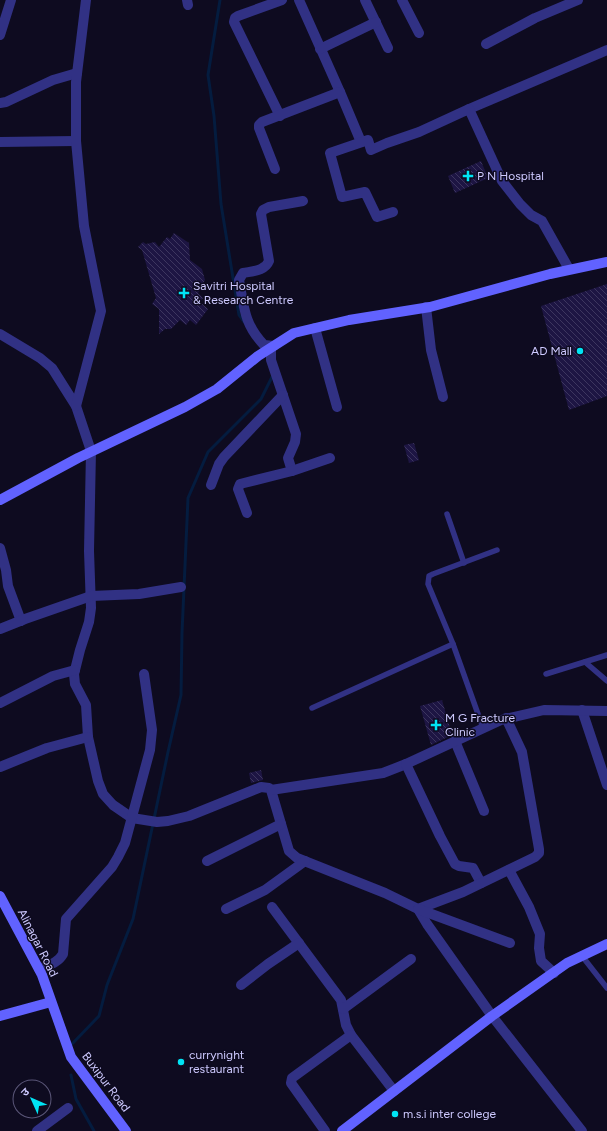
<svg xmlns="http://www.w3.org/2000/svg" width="607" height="1131" viewBox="0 0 607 1131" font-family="Figtree,'Noto Sans Devanagari',sans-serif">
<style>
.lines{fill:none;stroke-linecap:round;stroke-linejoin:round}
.stream{stroke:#041c3f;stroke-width:3}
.building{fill:url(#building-back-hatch)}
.lane{stroke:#313184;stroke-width:5.5}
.street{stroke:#313184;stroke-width:10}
.secondary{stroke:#6162ff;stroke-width:10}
.poi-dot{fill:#00e4f5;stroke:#0e0b20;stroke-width:1.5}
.labels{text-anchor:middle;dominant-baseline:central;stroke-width:3;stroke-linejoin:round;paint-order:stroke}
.poi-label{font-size:12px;fill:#cecaff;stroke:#0e0b20;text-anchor:start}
.street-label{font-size:12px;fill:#cecaff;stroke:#0e0b20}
</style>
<defs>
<pattern id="building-back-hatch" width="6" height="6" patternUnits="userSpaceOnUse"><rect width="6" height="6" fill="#1d1543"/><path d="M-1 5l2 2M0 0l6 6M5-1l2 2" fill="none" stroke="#3d365f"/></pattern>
</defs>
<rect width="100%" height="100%" fill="#0e0b20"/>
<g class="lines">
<g class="stream">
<path d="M220,0L208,75L214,116L221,204L239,315L244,322"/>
<path d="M72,1044L99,1016L107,985L133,919L168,752L181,695L182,633L188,498L208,452L261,399L273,375"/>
<path d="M71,1075L76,1099L94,1131"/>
</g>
</g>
<g class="building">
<path d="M481,161L488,178L455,193L448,176Z"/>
<path d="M174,233L189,243L190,260L202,269L205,280L198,293L203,298L200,302L208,309L196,325L190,320L186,325L180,320L171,329H165L159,334V309L152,304L156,298L142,250L138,247L143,242L146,244L155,242L159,247L167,237L170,239Z"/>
<path d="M607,284V396L569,410L541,306Z"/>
<path d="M414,443L419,460L409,463L404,445Z"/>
<path d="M442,700L452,735L431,745L420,706Z"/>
<path d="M261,770L263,780L251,783L249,773Z"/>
</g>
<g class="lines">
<g class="lane">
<path d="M447,514L464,563"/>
<path d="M585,662L607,681"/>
<path d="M546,674L607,655"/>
<path d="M312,708L453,644"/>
<path d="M483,728L453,644L428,584L429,576L433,574L497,550"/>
<path d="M582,956L607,988"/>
</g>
<g class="street">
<path d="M187,0L188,5"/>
<path d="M299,0L340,92"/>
<path d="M365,0L388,48"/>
<path d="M402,0L419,33"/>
<path d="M0,35L11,0"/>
<path d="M486,44L535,18L578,0"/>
<path d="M320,49L376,22"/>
<path d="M0,103L6,102L53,80L77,73"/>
<path d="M469,109L607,50"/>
<path d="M280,116L234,22L235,18L238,16L282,0"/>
<path d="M0,142L76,141"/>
<path d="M275,169L259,128V125L262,122L340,92L361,142"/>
<path d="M393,212L377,217L365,192L342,197L330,153L368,140L371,150L387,143L419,132L469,109L502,181L520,204L531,215L542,221L569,269"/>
<path d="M426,307L431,350L443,397"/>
<path d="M315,328L337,407"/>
<path d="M0,334L40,358L52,368L76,406L91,451L89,551L91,608L89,622L80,650L74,674L75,684L86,705L88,737L98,781L103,794L113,805L132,818L157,822L168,821L189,816L261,787L269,788L271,790L289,851L297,858L385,893L418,909L427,924L492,1016L582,1131"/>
<path d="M274,346L264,345C244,324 244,307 239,280L243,273C253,271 265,271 269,261L261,214L263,210L269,207L303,201"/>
<path d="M271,348V360L296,434L295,442L288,458L292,471"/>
<path d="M76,406L101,311L84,226L76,141V82L86,0"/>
<path d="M211,485L219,464L224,457L283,395"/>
<path d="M247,513L238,489L240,484L292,471L330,458"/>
<path d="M0,548L6,570L8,586L21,621"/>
<path d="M0,629L25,619L91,596L139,594L181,587"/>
<path d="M0,703L53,676L75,670"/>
<path d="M582,710L607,785"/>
<path d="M455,741L484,811"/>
<path d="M0,767L47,748L88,737"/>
<path d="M271,790L383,773L406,764"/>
<path d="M207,861L281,824"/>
<path d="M509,870L529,907L540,934L539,948L541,961L554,973"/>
<path d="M481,883L473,868L459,866L455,864L440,836L406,764L501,720L544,710L607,711"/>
<path d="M272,907L341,1000L346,1025L351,1035L394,1091"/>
<path d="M226,909L265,890L305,861"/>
<path d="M418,909L463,892L535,857L539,853V849L522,752L506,718"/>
<path d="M418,909L510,943"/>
<path d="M39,969C48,965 58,963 63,954L66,919L112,867L118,857L125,843L150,750L152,730L144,674"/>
<path d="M241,985L268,964L299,943"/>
<path d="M343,1009L411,959"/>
<path d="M37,1131L68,1108"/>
<path d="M325,1131L291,1083L292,1078L351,1035"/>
</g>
<g class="secondary">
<path d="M0,500L78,458L185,407L217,389L258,356L294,333L349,320L430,307L550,274L607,262"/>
<path d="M0,896L42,975L71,1057L126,1131"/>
<path d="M0,1016L51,1002"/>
<path d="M342,1131L492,1016L567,963L607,944"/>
</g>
</g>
<g class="poi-dot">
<path d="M466 170h4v4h4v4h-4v4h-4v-4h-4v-4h4z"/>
<path d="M182 287h4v4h4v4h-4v4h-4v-4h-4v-4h4z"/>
<circle cx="580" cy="351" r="4"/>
<path d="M434 719h4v4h4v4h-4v4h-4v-4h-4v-4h4z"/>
<circle cx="181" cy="1062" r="4"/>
<circle cx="395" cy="1114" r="4"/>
</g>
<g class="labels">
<g class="poi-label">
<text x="477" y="176">P N Hospital</text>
<text x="193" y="286">Savitri Hospital<tspan x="193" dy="14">&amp; Research Centre</tspan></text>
<text x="572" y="351" text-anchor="end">AD Mall</text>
<text x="445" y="718">M G Fracture<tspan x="445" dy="14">Clinic</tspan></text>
<text x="189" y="1055">currynight<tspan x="189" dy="14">restaurant</tspan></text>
<text x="403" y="1114">m.s.i inter college</text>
</g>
<g class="street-label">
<text transform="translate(38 943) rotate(63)">Alinagar Road</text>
<text transform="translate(106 1082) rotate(53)">Buxipur Road</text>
</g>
</g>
<g transform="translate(32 1099) rotate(315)"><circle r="19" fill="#0e0b20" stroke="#5b5779"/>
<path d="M0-3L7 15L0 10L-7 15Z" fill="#00e4f5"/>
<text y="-6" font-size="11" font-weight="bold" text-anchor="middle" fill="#cecaff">उ</text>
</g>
</svg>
